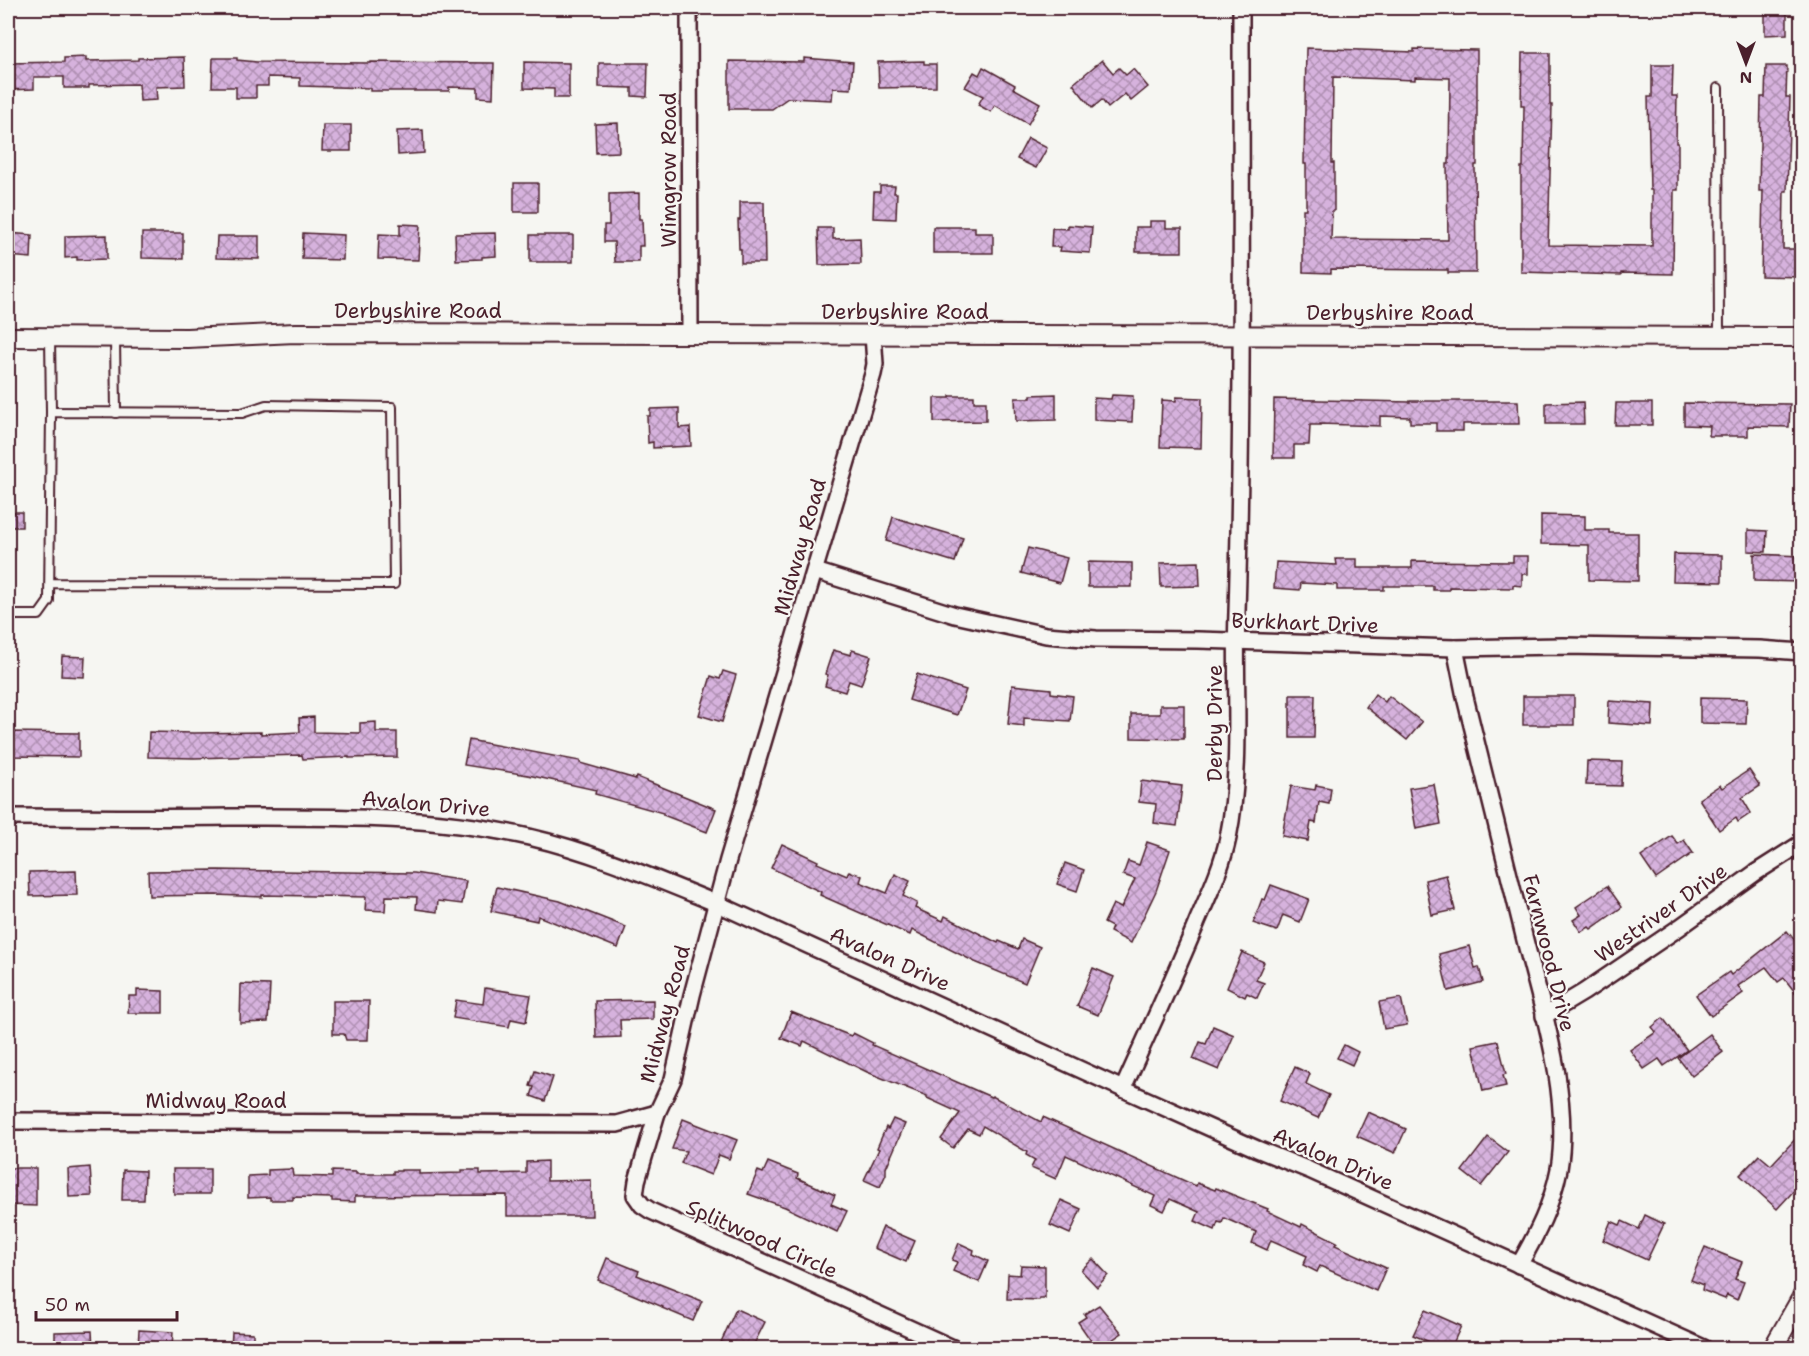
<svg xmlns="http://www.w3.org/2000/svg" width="1809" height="1356" viewBox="0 0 1809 1356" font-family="'Shantell Sans',sans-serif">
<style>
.building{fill:url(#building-cross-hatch);stroke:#4a1f2b;stroke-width:1.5;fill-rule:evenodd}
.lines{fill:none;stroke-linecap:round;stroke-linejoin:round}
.service-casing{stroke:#4a1f2b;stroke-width:12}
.minor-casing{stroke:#4a1f2b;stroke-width:20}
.tertiary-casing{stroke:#4a1f2b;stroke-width:22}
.service{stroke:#f6f6f2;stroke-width:8}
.minor{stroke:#f6f6f2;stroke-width:15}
.tertiary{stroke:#f6f6f2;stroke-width:18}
.labels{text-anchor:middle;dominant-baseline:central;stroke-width:4.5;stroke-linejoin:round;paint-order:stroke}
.street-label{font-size:21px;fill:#4a1f2b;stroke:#f6f6f2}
</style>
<defs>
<pattern id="building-cross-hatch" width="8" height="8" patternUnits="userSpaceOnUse" patternTransform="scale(1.5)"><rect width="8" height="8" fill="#d6b2dd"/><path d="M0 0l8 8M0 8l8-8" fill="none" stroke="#b090b3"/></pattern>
</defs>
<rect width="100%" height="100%" fill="#f6f6f2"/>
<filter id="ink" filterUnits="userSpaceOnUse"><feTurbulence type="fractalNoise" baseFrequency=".0167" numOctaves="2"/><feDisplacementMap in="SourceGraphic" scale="12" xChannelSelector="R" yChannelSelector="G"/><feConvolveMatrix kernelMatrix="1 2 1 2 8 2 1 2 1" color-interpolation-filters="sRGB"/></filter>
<g filter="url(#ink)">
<g class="building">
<path d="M1765,8H1787V34L1765,35Z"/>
<path d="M1306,48L1414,52V49L1477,50V165H1475L1476,273H1448V270L1331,269V273L1303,272V209H1306V164H1304ZM1333,77L1415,80V77L1450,78L1449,164H1447L1448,240L1331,239L1332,211H1334V163H1332Z"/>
<path d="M1522,53H1550V105H1552L1548,245L1652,246V190H1650L1648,97H1652V65H1673L1672,96H1677L1676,143H1678V190H1674L1673,274L1621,273V275L1521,272V167H1523L1524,106H1521Z"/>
<path d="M86,57V61L138,60V58L184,57L185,86L156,87L157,100L140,101L139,84L89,85V88H64V77H34V89L8,90V63L64,62V58Z"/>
<path d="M213,58H237V60L257,62L370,63V62L494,63L493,98L478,97V88L449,87V91H370V88L300,86V78L268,77V86H256V98H236V87H212Z"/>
<path d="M804,58L853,62L851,89L833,88L832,100L788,98L772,109H729V61L804,62Z"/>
<path d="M1102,60L1113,73L1119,68L1126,75L1133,69L1148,87L1131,101L1125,94L1108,108L1102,100L1092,108L1073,84Z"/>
<path d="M924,61V64H936V87L879,88L878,62Z"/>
<path d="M524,62L569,63V98H554V89L524,88Z"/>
<path d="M599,63H648L647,97L632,96V88L599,87Z"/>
<path d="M1766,66H1787L1786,97H1790L1787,191H1784L1783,249H1802V277L1761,276L1763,191H1759L1761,97H1765Z"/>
<path d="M983,67L1015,85L1013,88L1040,103L1028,124L995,105L991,112L978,105L983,96L965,87L974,72L979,75Z"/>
<path d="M618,123L619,152L596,153L595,124Z"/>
<path d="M323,125H351V151H322Z"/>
<path d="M423,130L424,153L398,155L397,131Z"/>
<path d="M1028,138L1047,148L1036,168L1017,159Z"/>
<rect x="514" y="183" width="24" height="29"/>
<path d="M880,186H895L894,193H897L896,219L873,218L874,192H880Z"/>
<path d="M639,193V219H642L643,246H639V262H615L614,242H604V225H609V194Z"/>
<path d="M740,202H764L765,263H741V249H739L738,220H740Z"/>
<path d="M1150,221H1166V228H1182V252H1136V227H1150Z"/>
<path d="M400,224L420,225L418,260L378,259L379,234L400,235Z"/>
<path d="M1068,225L1092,227L1090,253L1060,251L1061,247H1051L1052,228L1068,229Z"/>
<path d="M933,227H975V233H993V253H933Z"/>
<path d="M818,228H833V239L860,238L861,264L819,265Z"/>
<path d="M8,233L32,235L31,258L8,256Z"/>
<path d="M142,233H183V259L142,258Z"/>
<path d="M303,233L344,235L343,260L302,259Z"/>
<path d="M495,233L496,256L482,257V259L456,260L455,234Z"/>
<path d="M107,235V259L77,260V257L65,258V236Z"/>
<rect x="530" y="235" width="43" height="27"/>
<path d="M217,236H259V259L216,258Z"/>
<path d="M1056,394V420L1016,421L1015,398H1031V395Z"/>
<path d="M1112,395L1133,396L1132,422L1094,420V398L1111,399Z"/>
<path d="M950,396H974V402H986V421L934,422V398H950Z"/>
<path d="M1176,397L1202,398L1201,448L1160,447L1162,400L1176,401Z"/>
<path d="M1274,399L1410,402V401H1518L1519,424H1463V431H1436V423H1410V417L1380,416V426L1320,424V425H1310L1309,445H1294V458H1273Z"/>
<path d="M1583,402L1584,424H1546V403Z"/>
<path d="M1616,403H1652V425H1615Z"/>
<path d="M1684,403L1790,404L1789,427L1748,426V436H1709L1710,426L1684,425Z"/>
<path d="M679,408V428L690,427L691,446L653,448V442L648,443L647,416H650V409Z"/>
<rect x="8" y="512" width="14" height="15"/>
<path d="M1541,515L1585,516V530H1609V533H1638V581L1589,580V545L1541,544Z"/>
<path d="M893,517L963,538L955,562L886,541Z"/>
<path d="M1748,530L1767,531L1766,552L1748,551Z"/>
<path d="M1028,548L1067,558L1060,583L1021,573Z"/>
<path d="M1674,554L1722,555V582L1673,581Z"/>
<path d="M1754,554L1802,556V582L1754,581Z"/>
<path d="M1513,556H1528V574H1522V586L1513,585V588L1449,587V590H1433V586H1384V590H1337V585L1301,583L1300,590L1274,588L1276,562L1337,565L1336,559H1357V568H1412V561L1513,562Z"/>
<path d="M1088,562L1132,563V587H1088Z"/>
<path d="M1199,562L1200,586L1161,587L1160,563Z"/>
<path d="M833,650L851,655L852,650L871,656L861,685L849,681L845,692L825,686L828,675L825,674Z"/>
<path d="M62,656L85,657L84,677L61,676Z"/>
<path d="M723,671L736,675L722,722L699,715L711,676L720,679Z"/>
<path d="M917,674L966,690L957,715L909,700Z"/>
<path d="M1012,685L1051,689V693L1073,696L1070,721L1024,718V726L1008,724Z"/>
<path d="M1375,694L1385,702L1389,696L1422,722L1407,740L1366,707Z"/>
<path d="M1290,695H1315L1314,738H1290Z"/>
<rect x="1523" y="696" width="51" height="29"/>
<path d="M1700,698L1747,699L1746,724L1700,723Z"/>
<path d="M1609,701L1653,704L1652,726L1608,723Z"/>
<path d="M1160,705H1184V739L1131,738V714H1160Z"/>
<path d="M314,717V732L360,733V723L376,722V732H397V757L349,758V757L303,759L302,755L194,758L148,757L149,732L194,733L261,732V734L300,732L299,718Z"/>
<path d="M8,732L79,733V757L8,756Z"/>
<path d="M469,740L580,761V763L636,779L637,777L716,809L707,832L663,815V813L595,794L596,790L528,775L464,765Z"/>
<path d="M1587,761L1622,762L1621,786L1586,785Z"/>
<path d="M1749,770L1760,786L1742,798L1751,813L1738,822L1736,818L1719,830L1699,799L1720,785L1722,788Z"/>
<path d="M1141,781L1182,786L1177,826L1154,823L1156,804L1139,802Z"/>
<path d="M1434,784L1441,824L1416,829L1409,788Z"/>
<path d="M1316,785L1331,788L1329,804L1319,802L1316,823L1311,822L1308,841L1282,836L1291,786L1315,790Z"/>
<path d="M1672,836L1678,844L1684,840L1693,853L1656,879L1641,857Z"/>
<path d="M1147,842L1170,850L1156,891L1131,943L1110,932L1112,927L1104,923L1113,904L1121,908L1135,879L1123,875L1128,861L1139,865Z"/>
<path d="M782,844L818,861L817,863L847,876L849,871L862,876L860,882L887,893L895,874L910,881L903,896L917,903L915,908L943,921L945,916L998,943L999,941L1018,949L1022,939L1040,947L1025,983L975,962L912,930L910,935L820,895L821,892L771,868Z"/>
<path d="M1065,863L1084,870L1077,891L1057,884Z"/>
<path d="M217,870L414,873L466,881L462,904L438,901L437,912L416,909L417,897L386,896L385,911L365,910L366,897L262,895V897L216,895L149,896L148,871Z"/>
<path d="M76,871L77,895L30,896L29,872Z"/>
<path d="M1446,875L1455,910L1432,915L1425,880Z"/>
<path d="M1271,885L1309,899L1300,922L1283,915L1277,931L1253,923L1262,899L1265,900Z"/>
<path d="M1607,886L1622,907L1591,929L1589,927L1581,932L1573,920L1581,915L1576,907Z"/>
<path d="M497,887L560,901L626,927L618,948L538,916L537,921L491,911Z"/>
<path d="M1787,931L1802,949V951L1793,958L1802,968V1001L1784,978L1778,982L1766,967L1738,986L1743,993L1711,1016L1696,995L1729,972L1731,975Z"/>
<path d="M1469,946L1475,968L1479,967L1483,982L1448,991L1439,954Z"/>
<path d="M1242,952L1264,962L1256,980L1264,983L1257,998L1247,993L1245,997L1227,988Z"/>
<path d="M1093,968L1114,977L1098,1015L1077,1006Z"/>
<path d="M241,984L270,985L268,1022L240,1023Z"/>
<path d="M485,988L531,995L526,1022L511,1019L509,1027L453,1018L456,1000L483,1004Z"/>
<path d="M137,990L163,991V1013H128L129,996H137Z"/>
<path d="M1401,998L1407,1025L1384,1029L1379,1002Z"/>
<path d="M653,1000V1019L620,1020L621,1037L596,1038L595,1001Z"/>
<path d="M333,1001H369L368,1040H346L344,1034H333Z"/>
<path d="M791,1012L851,1036L853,1033L873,1043L872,1045L991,1097L992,1096L1041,1122L1043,1117L1196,1186L1197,1183L1215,1190L1216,1188L1268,1209L1267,1211L1301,1227L1302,1224L1337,1242L1335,1245L1386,1268L1376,1291L1320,1266L1317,1272L1303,1265L1307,1256L1271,1240L1267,1250L1252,1243L1256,1232L1224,1218L1222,1223L1218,1222L1215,1230L1195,1221L1199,1212L1170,1199L1164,1211L1151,1205L1155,1196L1066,1155L1056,1179L1031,1168L1035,1160L1026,1155L1027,1152L983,1126L979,1134L968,1129L953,1148L941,1139L960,1113L927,1098V1096L867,1072L804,1041L802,1046L781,1038Z"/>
<path d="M1663,1018L1687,1050L1664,1066L1659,1059L1644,1069L1630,1050L1656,1032L1652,1027Z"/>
<path d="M1213,1026L1234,1035L1219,1070L1193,1059L1200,1042L1206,1044Z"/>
<path d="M1710,1034L1723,1052L1692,1076L1678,1058Z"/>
<path d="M1498,1041L1506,1074L1503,1075L1506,1086L1483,1091L1473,1046Z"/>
<path d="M1344,1045L1358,1052L1352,1065L1337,1058Z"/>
<path d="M1295,1067L1310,1074L1306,1084L1329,1095L1318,1118L1280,1101Z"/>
<path d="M535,1071L553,1077L545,1101L531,1096L534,1087L530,1086Z"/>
<path d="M1368,1112L1406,1129L1395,1153L1357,1136Z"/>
<path d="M683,1119L737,1140L729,1159L719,1155L711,1175L681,1163L686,1151L672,1149Z"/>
<path d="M893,1119L905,1124L886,1168V1174L880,1187L864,1180L879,1149L877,1148L886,1127L888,1129Z"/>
<path d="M1802,1132V1182L1777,1209L1740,1175L1759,1155L1771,1165Z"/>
<path d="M1488,1137L1508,1152L1481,1186L1462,1171Z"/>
<path d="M547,1161V1181L591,1180L592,1216H507V1195L355,1196V1202L332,1201V1198L293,1197V1200H270V1197L248,1198V1176L268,1175V1170L292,1169L293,1176L332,1177V1171L356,1172V1174H393V1171H401V1170H419V1174L462,1173V1170H480V1174L526,1173V1162Z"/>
<path d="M768,1162L798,1174L797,1178L835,1195L831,1204L847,1211L837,1232L785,1207L748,1194L758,1171L763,1173Z"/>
<path d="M90,1167L92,1196L69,1197L68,1169Z"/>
<path d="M8,1168H36V1206L8,1205Z"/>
<path d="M173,1169H210V1194H174Z"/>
<path d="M123,1170L145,1171L144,1200H122Z"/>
<path d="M1061,1200L1081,1209L1070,1234L1050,1225Z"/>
<path d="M1645,1215L1664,1224L1647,1260L1603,1240L1611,1221L1620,1225L1622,1221L1639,1229Z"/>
<path d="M883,1227L915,1241L906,1262L874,1248Z"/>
<path d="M959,1243L974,1250L973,1254L988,1261L979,1282L953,1271L957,1262L952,1260Z"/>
<path d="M1705,1247L1742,1262L1735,1279L1744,1282L1737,1300L1727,1295L1725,1299L1702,1290L1703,1285L1691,1280Z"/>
<path d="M607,1258L639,1271L637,1275L702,1301L693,1321L662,1308L663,1307L598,1280Z"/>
<path d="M1093,1259L1108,1275L1097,1287L1081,1270Z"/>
<path d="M1021,1265L1045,1266V1298H1039V1300L1007,1299L1008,1274L1020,1275Z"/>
<path d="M1099,1305L1122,1333L1100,1348H1096L1078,1322L1086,1317L1084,1314Z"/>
<path d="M736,1309L765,1322L752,1348H736L721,1342Z"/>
<path d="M1425,1310L1461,1326L1451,1348H1444L1413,1335Z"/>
<path d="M139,1330L173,1332L172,1348H138Z"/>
<path d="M92,1331L93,1348H55V1332Z"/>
<path d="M232,1332L253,1333V1348H231Z"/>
</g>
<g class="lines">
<defs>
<g id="service">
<path d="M1718,88L1719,337"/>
<path d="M50,337L51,412"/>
<path d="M115,338L116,413"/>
<path d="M8,615H39L49,601L51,412L242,413L266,405L392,407L394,584L51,583"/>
</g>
<g id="minor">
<path d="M689,8L690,333"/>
<path d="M873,334L875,364L873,374L728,860L692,995L673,1079L657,1113L637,1181L635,1195L642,1205L651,1211L953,1348"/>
<path d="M815,571L955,615L1046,635L1096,639L1198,640L1455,648L1563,646L1760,649L1802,652"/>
<path d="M1455,648L1465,697C1485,778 1505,859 1525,940C1543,1011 1571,1096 1559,1169C1552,1205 1537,1234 1519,1265"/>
<path d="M8,817C82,817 156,818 230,817C330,817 432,815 529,837C594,852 656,879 718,904L1123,1089L1257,1149L1309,1170L1704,1348"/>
<path d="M1544,1016L1584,992L1680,927L1755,873L1802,843"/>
<path d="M1123,1089C1148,1033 1174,978 1197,922C1209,894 1222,867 1228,838C1243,763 1234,688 1237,612C1243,411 1241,209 1241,8"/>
<path d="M8,1121L617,1124L657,1113"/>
</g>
<g id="tertiary">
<path d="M8,337L187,338L295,333L1802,337"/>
<path d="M1773,1348L1802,1297"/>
</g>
</defs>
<use href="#service" class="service-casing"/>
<use href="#minor" class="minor-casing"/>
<use href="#tertiary" class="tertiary-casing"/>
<use href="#service" class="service"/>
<use href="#minor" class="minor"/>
<use href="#tertiary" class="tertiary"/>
</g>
</g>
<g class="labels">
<g class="street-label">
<text transform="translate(669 170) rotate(-90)">Wimgrow Road</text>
<text x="418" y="311">Derbyshire Road</text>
<text x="905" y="312">Derbyshire Road</text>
<text x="1390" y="313">Derbyshire Road</text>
<text transform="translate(800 547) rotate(-74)">Midway Road</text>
<text transform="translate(1305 623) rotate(2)">Burkhart Drive</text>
<text transform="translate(1215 723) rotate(-90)">Derby Drive</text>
<text transform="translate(426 804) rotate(5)">Avalon Drive</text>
<text transform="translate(1661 913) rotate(-35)">Westriver Drive</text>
<text transform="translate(1549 953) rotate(76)">Farnwood Drive</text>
<text transform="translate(890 959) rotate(24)">Avalon Drive</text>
<text transform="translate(665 1014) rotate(-75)">Midway Road</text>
<text x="216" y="1101">Midway Road</text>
<text transform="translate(1333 1159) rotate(23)">Avalon Drive</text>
<text transform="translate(762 1239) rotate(24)">Splitwood Circle</text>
</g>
</g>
<rect width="1809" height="1356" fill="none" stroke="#f6f6f2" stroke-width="30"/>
<rect x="15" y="15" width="1779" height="1326" fill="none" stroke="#4a1f2b" stroke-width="2" filter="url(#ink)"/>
<g transform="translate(1746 63) rotate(180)" stroke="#f6f6f2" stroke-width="4.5" paint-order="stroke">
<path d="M0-4.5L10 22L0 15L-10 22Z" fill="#4a1f2b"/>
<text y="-9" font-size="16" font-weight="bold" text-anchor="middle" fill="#4a1f2b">N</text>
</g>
<path d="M36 1311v9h141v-9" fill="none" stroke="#4a1f2b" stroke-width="3"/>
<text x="45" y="1311" font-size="18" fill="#4a1f2b" stroke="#f6f6f2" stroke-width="4.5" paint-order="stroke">50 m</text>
</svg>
